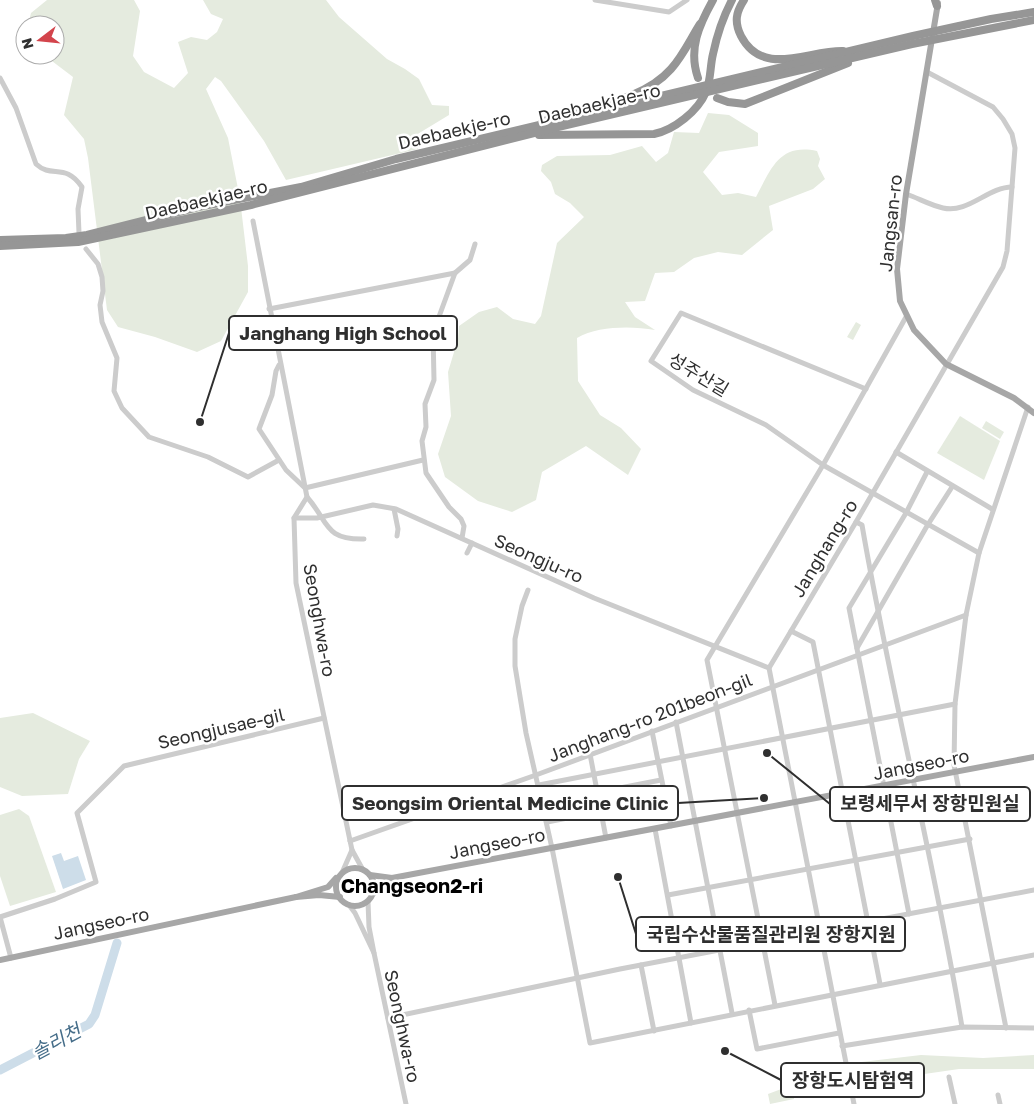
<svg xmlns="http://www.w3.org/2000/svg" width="1034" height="1104" viewBox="0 0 1034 1104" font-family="'Golos Text','Noto Sans KR',sans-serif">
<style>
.green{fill:#e5ebdf}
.water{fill:#cddde9}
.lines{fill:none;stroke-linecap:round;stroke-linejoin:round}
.river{stroke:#cddde9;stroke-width:9}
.minor{stroke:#ccc;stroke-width:5}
.major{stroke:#a7a7a7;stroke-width:6}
.highway{stroke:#969696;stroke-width:8}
.labels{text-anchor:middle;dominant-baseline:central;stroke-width:5;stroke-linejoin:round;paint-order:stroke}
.street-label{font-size:18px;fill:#2f2f2f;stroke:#fff}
.water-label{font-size:19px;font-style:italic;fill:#456d89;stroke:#fff}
.quarter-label{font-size:20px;font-weight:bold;fill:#000;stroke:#fff}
.leader{fill:none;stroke:#2f2f2f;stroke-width:2}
.callout-dot{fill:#2f2f2f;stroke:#fff;stroke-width:2}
.callout{fill:#fff;stroke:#2f2f2f;stroke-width:2}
.callout-label{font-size:19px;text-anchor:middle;font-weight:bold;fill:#2f2f2f}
</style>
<rect width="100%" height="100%" fill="#fff"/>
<g class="green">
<path d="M47,0H134L140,11L133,56L144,72L174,88L188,73L178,42L191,37L207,40L217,32L223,19L211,14L203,0H326L339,17L387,59L405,69L419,79L432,105L449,106V115L416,135L418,149L286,180L264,141L221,81L215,77L206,89L228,138L240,199L248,266V292L221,341L197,352L155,337L118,327L107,310L88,158L84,139L64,115L73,77L44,55H55V25H28L31,13Z"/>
<path d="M708,113L729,115L758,133V146L719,152L703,172L722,195L738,193L756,197C771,169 779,143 817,151L820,159L818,166L825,179L813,189L769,206L773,230L742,255L718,252L694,258L674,272L655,273L645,301L625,302L635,317L655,330C631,326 598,326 577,338L578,381L600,415L621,428L641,449L628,475L586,446L542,472L536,500L512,512L478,501L445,477L438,454L451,416L448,372L458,339L459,326L479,312L497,307L513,319L535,324L541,316L557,243L584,217L570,203L555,194L551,182L541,171L542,165L557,156L610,155L642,146L656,162L668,153L674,132L699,133Z"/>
<path d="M856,322L861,325L853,340L847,337Z"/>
<path d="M960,416L1000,441L984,480L937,453Z"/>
<path d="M986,421L1004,432L1000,439L982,428Z"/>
<path d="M33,713L90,741L79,759L68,794L22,796L0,787V718Z"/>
<path d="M19,809L29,816L56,892L10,906L0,876V815Z"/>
<path d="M921,1055L983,1058L1034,1055V1069H959L883,1080L878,1087L871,1085L868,1071L856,1073L853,1063Z"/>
<path d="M792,1085L794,1099L770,1104L768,1094Z"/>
</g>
<path class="water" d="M61,853L64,861L78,856L86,880L63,889L52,856Z"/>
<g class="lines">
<path class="river" d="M0,1070L89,1024L95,1015L117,943"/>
<g class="minor">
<path d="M595,0L669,12L687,0"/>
<path d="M0,78L16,108L36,164C52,179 65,162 82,187L78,209L79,233"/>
<path d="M906,194C918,198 930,205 943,208C968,214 988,187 1012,187"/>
<path d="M253,221L307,497L294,518L296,583L352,850"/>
<path d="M86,249L98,264L102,277L103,291L100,305L102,322L117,358L114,391L122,408L149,437L208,457L248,477L279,460"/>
<path d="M269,309L455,273"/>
<path d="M279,365L276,371L272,395L259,429L286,470L305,488L423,460"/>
<path d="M866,389L681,313L651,361L693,390L766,425L823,465L979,553"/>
<path d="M896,452L992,509"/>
<path d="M307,497C329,522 324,540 364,539"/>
<path d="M394,509L398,529L397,536"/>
<path d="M294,518H317L373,505L396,509L594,598L769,668"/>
<path d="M856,522L862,525C891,693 934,859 962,1027"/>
<path d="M462,538L464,526L461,519L449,507L426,473L422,441L426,427L425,404L434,380L433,333L455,273L470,260L475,244"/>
<path d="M467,553L472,543"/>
<path d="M528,590L522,606L515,639V666L526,733L552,848L590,1043L1034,955"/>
<path d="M791,631L813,642L880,984"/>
<path d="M857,648L927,526L952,487"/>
<path d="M676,722L732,1013"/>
<path d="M652,731L671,826"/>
<path d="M590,754L606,838"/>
<path d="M539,785L955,704"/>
<path d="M543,803L661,780"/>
<path d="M547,822L665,799"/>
<path d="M655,829L691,1023"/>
<path d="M350,841L536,775L966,615"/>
<path d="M341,875L352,850L363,870"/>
<path d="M668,895L970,839"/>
<path d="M349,905L355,913L374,953L369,927L368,902"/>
<path d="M909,914L849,608L906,513L927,472"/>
<path d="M374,953L406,1104"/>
<path d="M11,958L0,917L55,899L96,882L77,813L124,766L324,718"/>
<path d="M641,965L654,1031"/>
<path d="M775,1005L707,660L823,465L906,317"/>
<path d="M749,1010L757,1049L839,1033"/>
<path d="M388,1018L620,969L1034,890"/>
<path d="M1006,1028L954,765L955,704L966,615L979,553L1028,407"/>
<path d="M842,1046L962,1027L1034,1028"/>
<path d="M949,1077L955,1104"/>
<path d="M998,1095L1000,1104"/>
<path d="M854,1104L769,668L856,522L1003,267L1007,251L1015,148L1012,134L1003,119L993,107L927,72"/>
</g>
<g class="major">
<path d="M938,3L906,194L897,269L900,301L914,330L946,364L1014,398L1034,413"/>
<circle cx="355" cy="887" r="19"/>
<path d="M370,875L392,878L374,893"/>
<path d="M336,878L328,887L296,897L319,895L340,897"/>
<path d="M392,878L1034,757"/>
<path d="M0,960L296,897"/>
</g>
<g class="highway">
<path d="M744,0C736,12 734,22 741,36C763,78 808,50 843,51"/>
<path d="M935,0L937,6"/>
<path d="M698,78C688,49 699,25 713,0"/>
<path d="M717,98L728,102L745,104L848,63"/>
<path d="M542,122C584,104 639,105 671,69C683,56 691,38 700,24"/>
<path d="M539,135L654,134C674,130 698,111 706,92C711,80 710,66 713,54C717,35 723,17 732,0"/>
<path d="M0,240L66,238L87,235L198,207L301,187L396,159L913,36L991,19L1034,12"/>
<path d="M0,246L78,242L251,205L558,127L912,44L1034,20"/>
</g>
</g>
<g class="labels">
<g class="street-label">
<text transform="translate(599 103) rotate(-13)">Daebaekjae-ro</text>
<text transform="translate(454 130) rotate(-13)">Daebaekje-ro</text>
<text transform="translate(206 199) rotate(-13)">Daebaekjae-ro</text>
<text transform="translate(890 223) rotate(-84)">Jangsan-ro</text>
<text transform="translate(699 374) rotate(31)">성주산길</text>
<text transform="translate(824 548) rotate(-59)">Janghang-ro</text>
<text transform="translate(539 558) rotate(24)">Seongju-ro</text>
<text transform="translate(320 620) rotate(80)">Seonghwa-ro</text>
<text transform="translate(650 717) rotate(-21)">Janghang-ro 201beon-gil</text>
<text transform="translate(221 728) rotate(-13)">Seongjusae-gil</text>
<text transform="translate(921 764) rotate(-11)">Jangseo-ro</text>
<text transform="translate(497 843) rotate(-11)">Jangseo-ro</text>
<text transform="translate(101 923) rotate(-12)">Jangseo-ro</text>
<text transform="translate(403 1026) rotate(78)">Seonghwa-ro</text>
</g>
<g class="water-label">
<text transform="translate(56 1041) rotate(-28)">솔리천</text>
</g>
<g class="quarter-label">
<text x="412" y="885">Changseon2-ri</text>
</g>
</g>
<path class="leader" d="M200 422L229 333M764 798L678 803M767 753L830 804M618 877L636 934M725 1051L781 1080"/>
<g class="callout-dot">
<circle cx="200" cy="422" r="5"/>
<circle cx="764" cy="798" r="5"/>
<circle cx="767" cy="753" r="5"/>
<circle cx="618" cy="877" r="5"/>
<circle cx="725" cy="1051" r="5"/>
</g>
<g class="callout">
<rect x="229" y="316" width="228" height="34" rx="5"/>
<rect x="342" y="786" width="336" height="34" rx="5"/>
<rect x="830" y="787" width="200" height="34" rx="5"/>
<rect x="636" y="917" width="269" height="34" rx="5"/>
<rect x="781" y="1063" width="143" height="34" rx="5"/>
</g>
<g class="callout-label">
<text x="343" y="340">Janghang High School</text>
<text x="510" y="810">Seongsim Oriental Medicine Clinic</text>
<text x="930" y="810">보령세무서 장항민원실</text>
<text x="771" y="941">국립수산물품질관리원 장항지원</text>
<text x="853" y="1087">장항도시탐험역</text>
</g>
<g transform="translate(40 40) rotate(254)"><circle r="24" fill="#ffffff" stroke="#acacac"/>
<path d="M0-4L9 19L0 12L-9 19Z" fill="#d3444c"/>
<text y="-8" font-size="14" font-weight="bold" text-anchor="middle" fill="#2f2f2f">N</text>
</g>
</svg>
